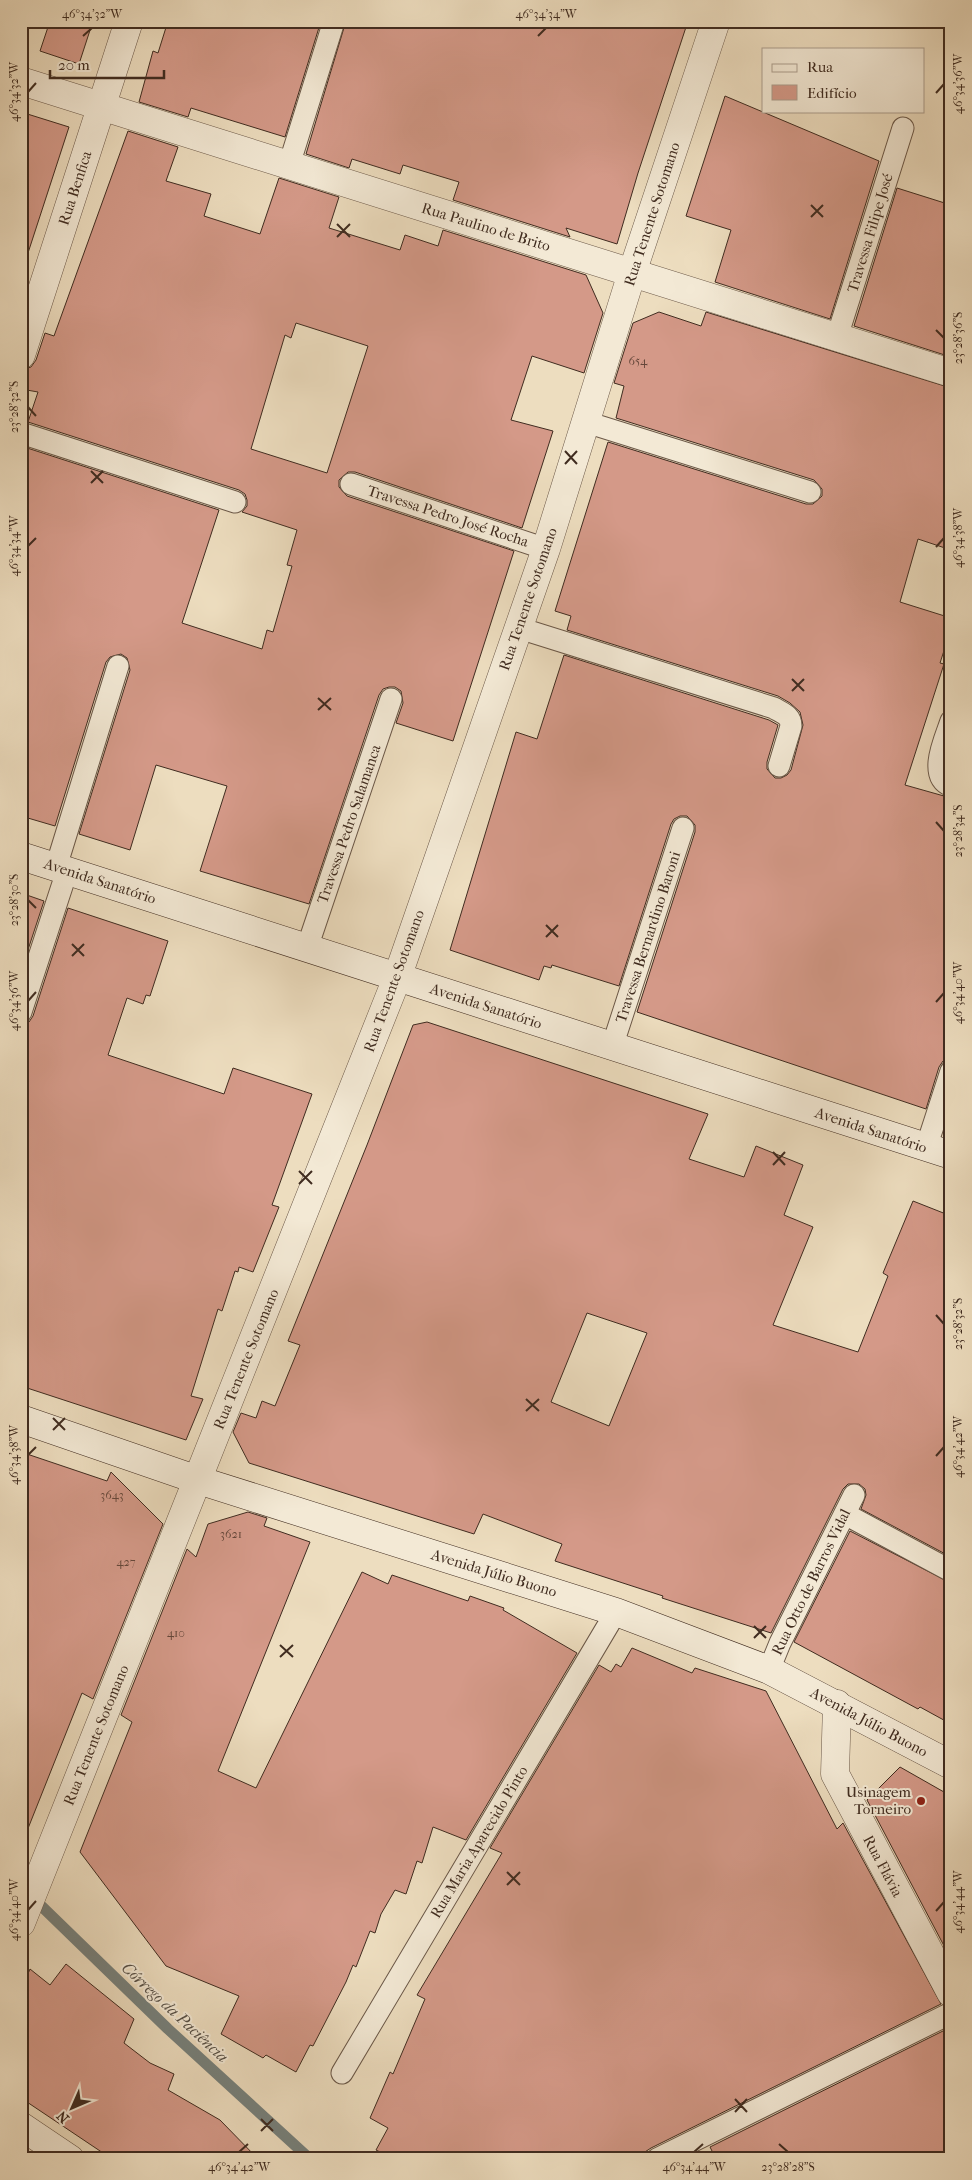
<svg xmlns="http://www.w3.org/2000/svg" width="972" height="2180" viewBox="0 0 972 2180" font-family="'IM FELL French Canon',serif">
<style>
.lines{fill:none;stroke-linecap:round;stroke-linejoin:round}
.stream{stroke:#77817c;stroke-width:11}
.building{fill:#d49988;stroke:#402c20;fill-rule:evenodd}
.lane-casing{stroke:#6b5848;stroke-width:23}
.street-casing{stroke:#6b5848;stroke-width:29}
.secondary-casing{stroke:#402c20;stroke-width:29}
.lane{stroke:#f3e9d5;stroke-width:21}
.street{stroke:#f3e9d5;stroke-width:28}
.secondary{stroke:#f3e9d5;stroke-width:28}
.ticks{fill:none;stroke:#402c20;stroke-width:2}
.poi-dot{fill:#8f2418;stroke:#f3e9d5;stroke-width:2}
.labels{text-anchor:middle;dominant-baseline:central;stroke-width:4;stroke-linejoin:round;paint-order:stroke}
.number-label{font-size:12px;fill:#65473a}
.street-label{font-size:15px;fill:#402c20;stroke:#f3e9d5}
.poi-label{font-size:15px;fill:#402c20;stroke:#f3e9d5;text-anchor:end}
.water-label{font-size:16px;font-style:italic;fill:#575046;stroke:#f3e9d5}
.neatline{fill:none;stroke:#402c20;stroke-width:2}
.ticks-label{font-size:12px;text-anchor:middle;fill:#402c20}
</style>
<rect width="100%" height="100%" fill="#edddbf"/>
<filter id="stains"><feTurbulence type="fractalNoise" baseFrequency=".004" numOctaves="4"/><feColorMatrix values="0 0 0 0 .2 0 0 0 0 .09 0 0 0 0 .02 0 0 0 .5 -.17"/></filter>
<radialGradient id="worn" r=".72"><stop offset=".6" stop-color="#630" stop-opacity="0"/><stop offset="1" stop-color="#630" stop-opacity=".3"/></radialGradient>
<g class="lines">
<path class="stream" d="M31,1896L168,2029L310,2159"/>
</g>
<g class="building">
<path d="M50,21H93L79,64L40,51Z"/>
<path d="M168,21H321L285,137L191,108L188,117L139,102L153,51L158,53Z"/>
<path d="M346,21H688L638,173L617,244L566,228L570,237L453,200L459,182L403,165L400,174L352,159L349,168L306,154Z"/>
<path d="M725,96L879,161L830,319L715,282L731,230L686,216Z"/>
<path d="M21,112L69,127L27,256L21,255Z"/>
<path d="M128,131L178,147L166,181L211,194L204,216L260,234L279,178L339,197L329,228L400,250L405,235L438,246L443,230L586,275L603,313L584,373L532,356L511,420L553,431L522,528L355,472H348L339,480V487L347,496L514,551L453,741L396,723L403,703L401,691L395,687H389L383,689L379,695L309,904L200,871L227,786L156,765L130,850L79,834L130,670L127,658L121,654L110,657L106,662L55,826L21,816V446L219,510L182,623L262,649L267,630L273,632L292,566L287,565L297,530L242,512L247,506V500L245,494L239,490L28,422L38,392L21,389V370L31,367L36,360L45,333L54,336ZM296,323L368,346L327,473L251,449L285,335L291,338Z"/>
<path d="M897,188L951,205V357L854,326Z"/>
<path d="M659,312L701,326L706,312L951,388V550L918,539L900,602L951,618V629L940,663L944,664L905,785L951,798V1059L943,1061L939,1067L926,1109L637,1012L695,832V825L687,816H680L674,819L671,824L619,986L552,965L551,968L544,966L539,980L450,950L516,732L537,739L564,655L769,720L778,725L767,762V769L775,778H781L787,775L791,770L803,725L800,712L790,703L778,696L567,630L571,616L555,611L608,442L806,504H813L822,496V489L814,480L616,418L624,386L614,383L633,323Z"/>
<path d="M21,893L44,901L21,971Z"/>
<path d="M68,908L168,941L150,996L146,995L143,1004L127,998L108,1055L224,1094L233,1068L312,1094L272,1205L279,1207L253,1272L239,1267L238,1272L235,1271L222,1311L218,1309L191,1396L203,1399L186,1440L21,1386V1024L29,1022L33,1016Z"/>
<path d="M427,1022L708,1114L689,1159L744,1177L756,1146L803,1165L784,1215L813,1227L773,1325L858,1352L888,1276L883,1273L913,1201L951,1216V1557L861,1509L866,1495L865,1489L859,1484H848L843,1489L771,1633L662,1598L663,1596L555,1561L562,1544L483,1514L474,1534L249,1463L233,1432L241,1413L256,1418L262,1401L275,1406L300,1345L288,1341L367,1145L413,1025ZM587,1313L647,1333L609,1426L551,1402Z"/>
<path d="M21,1452L107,1481L111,1472L163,1524L93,1699L82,1693L23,1841Z"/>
<path d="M248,1512L267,1518L264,1526L310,1542L218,1771L256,1788L362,1572L388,1584L392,1575L468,1601L470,1596L504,1608L503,1610L577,1653L466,1840L433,1827L422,1863L417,1861L406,1894L395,1890L381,1914L375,1933L370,1931L356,1967L353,1965L346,1982L313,2046L310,2045L296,2072L266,2055L263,2058L221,2034L239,1996L166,1966L80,1852L132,1722L121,1715L187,1549L196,1557L208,1524Z"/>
<path d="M850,1531L951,1583V1724L920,1707L918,1709L794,1642Z"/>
<path d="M632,1648L692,1673L695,1668L766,1691L837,1829L843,1823L941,2004L651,2148L634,2159H394L376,2150L388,2128L370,2118L390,2072L393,2074L425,1999L417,1995L502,1853L490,1848L599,1665L611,1672L616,1664L621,1667Z"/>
<path d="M900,1767L951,1796V1959L867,1800Z"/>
<path d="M66,1964L134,2019L124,2043L150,2063L174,2074L168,2090L220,2120L258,2159H112L21,2098V1990L30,1969L50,1985Z"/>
<path d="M951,2027V2159H716L710,2147Z"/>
</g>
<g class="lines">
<defs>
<g id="lane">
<path d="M289,165L334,21"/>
<path d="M837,337L903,128"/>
<path d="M586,422L810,492"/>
<path d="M21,433L235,502"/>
<path d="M351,484L546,549"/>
<path d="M519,628L774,708C782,713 791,715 791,726L779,766"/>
<path d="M951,721C945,739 927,776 951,786"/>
<path d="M56,867L118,666"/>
<path d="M307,948L391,699"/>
<path d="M21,1012L67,871"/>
<path d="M612,1047L683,828"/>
<path d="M926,1148L951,1071"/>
<path d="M845,1514L951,1571"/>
<path d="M769,1670L780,1643L854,1495"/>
<path d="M342,2073L616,1612"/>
<path d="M657,2159L951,2013"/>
</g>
<g id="street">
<path d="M21,81L951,373"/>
<path d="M21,355L129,21"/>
<path d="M837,1704L835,1774L951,1993"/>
<path d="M21,1923L397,978L546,549L632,273L716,21"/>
<path d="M21,2126L70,2159"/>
</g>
<g id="secondary">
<path d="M21,856L951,1155"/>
<path d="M21,1419L198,1480L616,1612L769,1670L951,1765"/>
</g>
</defs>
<use href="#lane" class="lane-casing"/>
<use href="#street" class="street-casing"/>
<use href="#secondary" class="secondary-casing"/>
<use href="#lane" class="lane"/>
<use href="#street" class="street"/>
<use href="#secondary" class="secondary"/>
</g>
<path class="ticks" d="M83,36L92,28M538,36L546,28M28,92L36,83M936,93L944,84M811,205L823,217M811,217L823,205M337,224L350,237M337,237L350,224M936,330L944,338M28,407L36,416M565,451L577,464M565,464L577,451M91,471L103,483M91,483L103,471M28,546L36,538M936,547L944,538M792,679L804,691M792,691L804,679M318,698L331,710M318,710L331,698M936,822L944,831M28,900L36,908M546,925L558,937M546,937L558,925M72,944L84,956M72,956L84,944M28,1001L36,992M936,1002L944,993M773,1152L785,1165M773,1165L785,1152M299,1171L312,1184M299,1184L312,1171M936,1315L944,1324M526,1399L539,1411M526,1411L539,1399M53,1418L65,1430M53,1430L65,1418M28,1455L36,1447M936,1456L944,1447M754,1626L766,1638M754,1638L766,1626M280,1645L293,1657M280,1657L293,1645M507,1872L520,1885M507,1885L520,1872M28,1910L36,1901M936,1911L944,1902M735,2099L747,2112M735,2112L747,2099M261,2119L273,2131M261,2131L273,2119M779,2144L788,2152M239,2152L248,2144M694,2152L703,2144"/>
<circle class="poi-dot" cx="921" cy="1801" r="5"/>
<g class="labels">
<g class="number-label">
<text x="638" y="361">654</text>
<text x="112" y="1495">3643</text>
<text x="231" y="1534">3621</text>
<text x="126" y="1562">427</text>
<text x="176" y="1633">410</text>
</g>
<g class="street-label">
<text transform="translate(75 188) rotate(-72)">Rua Benfica</text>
<text transform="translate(652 214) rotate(-72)">Rua Tenente Sotomano</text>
<text transform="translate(486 227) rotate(17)">Rua Paulino de Brito</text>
<text transform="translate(870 233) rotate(-73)">Travessa Filipe José</text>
<text transform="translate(448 516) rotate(18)">Travessa Pedro José Rocha</text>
<text transform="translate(528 599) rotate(-71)">Rua Tenente Sotomano</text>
<text transform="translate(349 824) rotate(-71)">Travessa Pedro Salamanca</text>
<text transform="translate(100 881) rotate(18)">Avenida Sanatório</text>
<text transform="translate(648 937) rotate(-72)">Travessa Bernardino Baroni</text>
<text transform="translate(394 981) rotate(-70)">Rua Tenente Sotomano</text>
<text transform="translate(486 1006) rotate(18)">Avenida Sanatório</text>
<text transform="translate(871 1130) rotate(18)">Avenida Sanatório</text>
<text transform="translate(246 1359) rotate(-68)">Rua Tenente Sotomano</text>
<text transform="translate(494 1573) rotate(17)">Avenida Júlio Buono</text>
<text transform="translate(811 1582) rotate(-64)">Rua Otto de Barros Vidal</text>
<text transform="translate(869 1722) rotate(28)">Avenida Júlio Buono</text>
<text transform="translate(96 1735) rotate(-68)">Rua Tenente Sotomano</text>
<text transform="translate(479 1842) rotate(-59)">Rua Maria Aparecido Pinto</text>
<text transform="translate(883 1866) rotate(62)">Rua Flávia</text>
</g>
<g class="poi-label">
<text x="911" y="1792">Usinagem<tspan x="911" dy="17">Torneiro</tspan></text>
</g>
<g class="water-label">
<text transform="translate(175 2012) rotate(43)">Córrego da Paciência</text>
</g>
</g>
<rect width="972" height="2180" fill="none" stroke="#edddbf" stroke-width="55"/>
<rect x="762" y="48" width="162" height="65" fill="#f3e9d5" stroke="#ab9d8d"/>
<rect x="772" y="64" width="25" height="8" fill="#f3e9d5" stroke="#ab9d8d"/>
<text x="807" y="72" font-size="15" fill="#402c20">Rua</text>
<rect x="772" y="85" width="25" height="15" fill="#d49988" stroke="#ab9d8d"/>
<text x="807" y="98" font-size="15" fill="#402c20">Edifício</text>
<g transform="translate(72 2108) rotate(225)" stroke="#f3e9d5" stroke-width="4" paint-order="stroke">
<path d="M0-4L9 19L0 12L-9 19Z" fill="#402c20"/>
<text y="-8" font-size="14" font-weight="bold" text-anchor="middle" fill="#402c20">N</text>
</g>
<path d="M50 70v8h114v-8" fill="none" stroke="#402c20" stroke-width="2.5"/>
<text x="58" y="70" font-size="15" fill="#402c20" stroke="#f3e9d5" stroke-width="4" paint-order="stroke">20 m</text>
<rect x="28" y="28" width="916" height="2124" class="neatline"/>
<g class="ticks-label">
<text x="92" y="18">46°34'32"W</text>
<text x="546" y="18">46°34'34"W</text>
<text transform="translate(958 84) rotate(-90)" y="4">46°34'36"W</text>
<text transform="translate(14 92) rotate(-90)" y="4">46°34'32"W</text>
<text transform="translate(958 338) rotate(-90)" y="4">23°28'36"S</text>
<text transform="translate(14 407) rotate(-90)" y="4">23°28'32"S</text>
<text transform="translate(958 538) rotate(-90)" y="4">46°34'38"W</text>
<text transform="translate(14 546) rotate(-90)" y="4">46°34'34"W</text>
<text transform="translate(958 831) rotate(-90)" y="4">23°28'34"S</text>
<text transform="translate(14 900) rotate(-90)" y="4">23°28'30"S</text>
<text transform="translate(958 993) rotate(-90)" y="4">46°34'40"W</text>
<text transform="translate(14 1001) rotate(-90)" y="4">46°34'36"W</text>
<text transform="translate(958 1324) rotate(-90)" y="4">23°28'32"S</text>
<text transform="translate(958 1447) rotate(-90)" y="4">46°34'42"W</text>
<text transform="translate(14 1455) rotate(-90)" y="4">46°34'38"W</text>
<text transform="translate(958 1902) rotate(-90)" y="4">46°34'44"W</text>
<text transform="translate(14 1910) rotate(-90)" y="4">46°34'40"W</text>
<text x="239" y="2171">46°34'42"W</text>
<text x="694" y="2171">46°34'44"W</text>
<text x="788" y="2171">23°28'28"S</text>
</g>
<rect width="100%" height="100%" filter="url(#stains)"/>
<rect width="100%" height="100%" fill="url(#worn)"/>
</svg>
